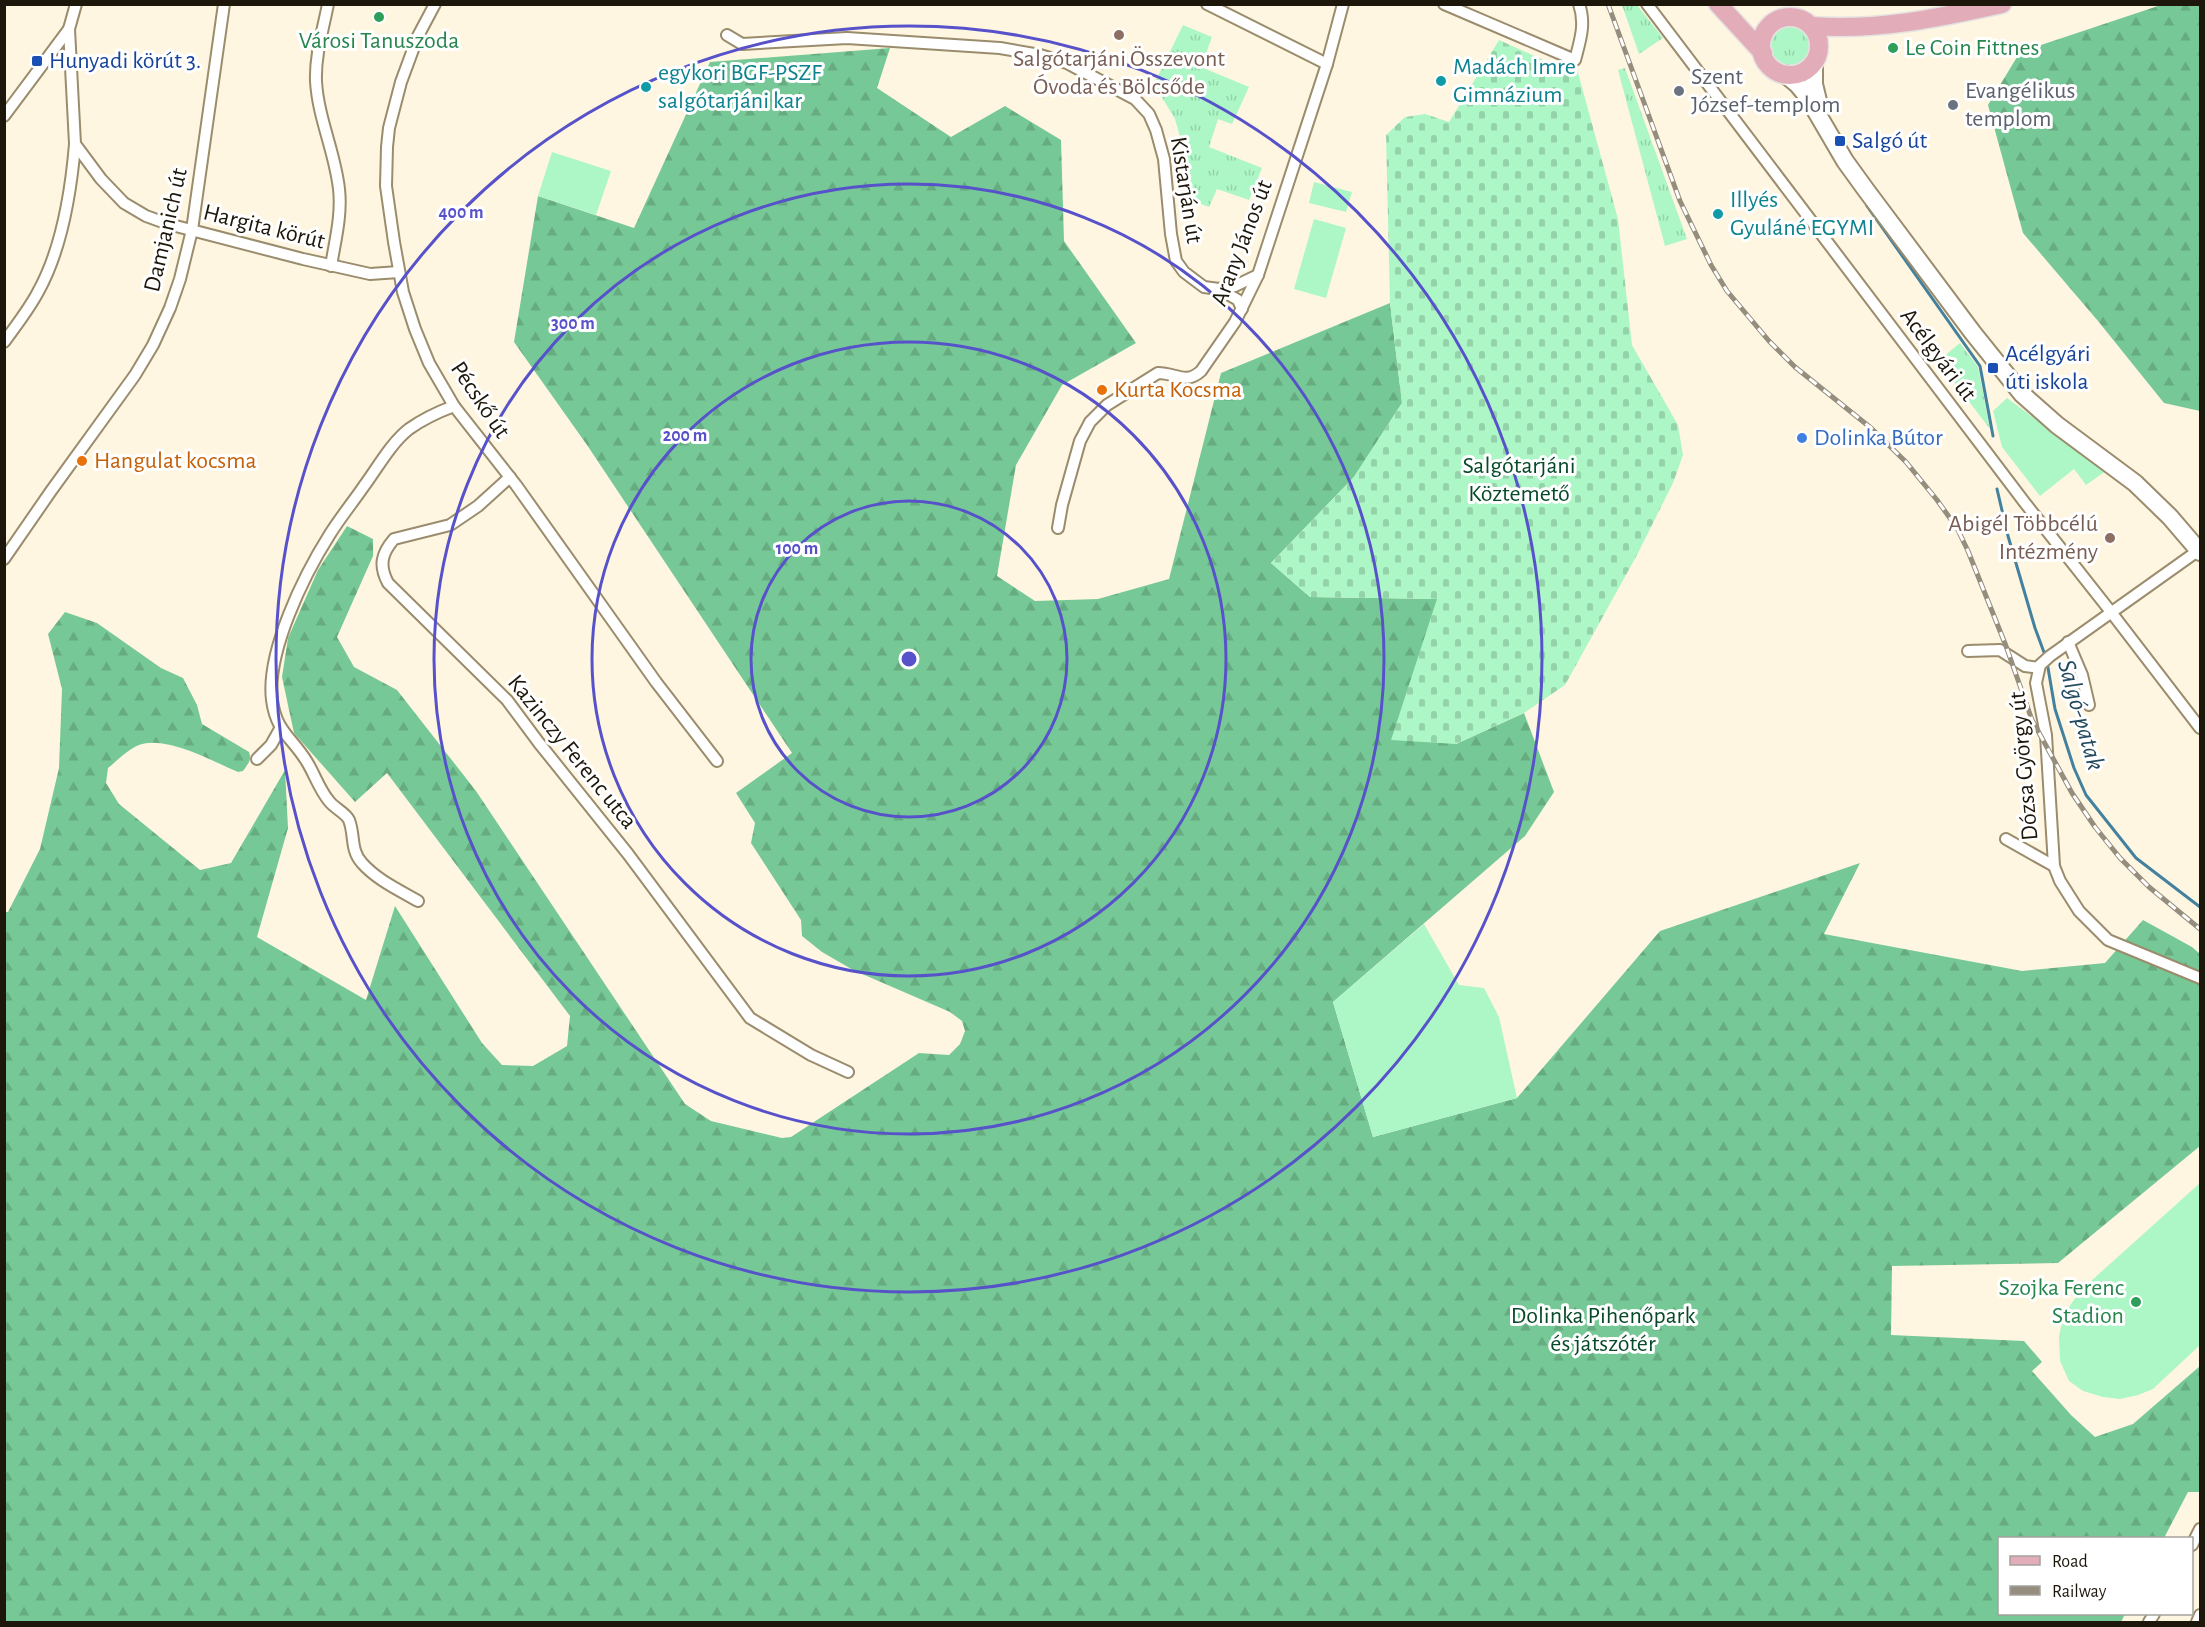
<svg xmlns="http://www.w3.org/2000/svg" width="2205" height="1627" viewBox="0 0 2205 1627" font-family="'Alegreya Sans',sans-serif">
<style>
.grass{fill:url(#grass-tufts)}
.forest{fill:url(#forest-firs)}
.cemetery{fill:url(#cemetery-stones)}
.garden{fill:#adf6c6}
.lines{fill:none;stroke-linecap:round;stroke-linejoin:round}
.stream{stroke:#43819e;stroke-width:3}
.minor-casing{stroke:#9a8c6c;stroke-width:14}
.secondary-casing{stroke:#9a8c6c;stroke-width:20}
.primary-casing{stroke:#e4e3e2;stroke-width:21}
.minor{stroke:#fff;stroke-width:10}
.secondary{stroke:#fff;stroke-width:16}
.primary{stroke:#e3acb9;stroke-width:18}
.rail-casing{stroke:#958d7d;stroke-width:5}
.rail{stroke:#fff;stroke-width:3;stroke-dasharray:9;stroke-linecap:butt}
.ring{fill:none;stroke:#5752ca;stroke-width:3}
.leisure-dot{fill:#2e9e5b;stroke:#fff;stroke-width:2}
.education-dot{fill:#8d6e63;stroke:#fff;stroke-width:2}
.transit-dot{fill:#1a4fb4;stroke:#fff;stroke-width:2}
.culture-dot{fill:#0f9aa8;stroke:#fff;stroke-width:2}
.worship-dot{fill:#6b7280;stroke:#fff;stroke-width:2}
.food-dot{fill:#e8710a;stroke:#fff;stroke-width:2}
.shop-dot{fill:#3f7fe0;stroke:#fff;stroke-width:2}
.labels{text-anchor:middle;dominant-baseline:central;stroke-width:6;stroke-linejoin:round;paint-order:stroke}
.leisure-label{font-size:24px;fill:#27864d;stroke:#fff}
.education-label{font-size:24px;fill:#785e54;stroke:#fff}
.transit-label{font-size:24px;fill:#164399;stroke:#fff;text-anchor:start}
.culture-label{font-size:24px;fill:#0d838f;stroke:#fff;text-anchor:start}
.worship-label{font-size:24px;fill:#5b616d;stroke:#fff;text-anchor:start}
.street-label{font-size:24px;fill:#1d170b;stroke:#fff}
.food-label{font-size:24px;fill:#c56008;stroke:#fff;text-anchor:start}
.shop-label{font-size:24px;fill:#366cbe;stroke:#fff;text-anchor:start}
.park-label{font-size:24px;fill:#074a2a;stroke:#fff}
.water-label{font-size:26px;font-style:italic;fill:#22495d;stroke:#fff}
.centre{fill:#5752ca;stroke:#fff;stroke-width:3}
.ring-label{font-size:18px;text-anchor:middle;font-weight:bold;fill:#5752ca;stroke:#fff;stroke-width:6;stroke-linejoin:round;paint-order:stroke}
</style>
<defs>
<pattern id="grass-tufts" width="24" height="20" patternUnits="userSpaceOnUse" patternTransform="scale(1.5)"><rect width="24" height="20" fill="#adf6c6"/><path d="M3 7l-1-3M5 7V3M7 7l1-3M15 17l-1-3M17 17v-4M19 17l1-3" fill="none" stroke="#94d2a9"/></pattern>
<pattern id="forest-firs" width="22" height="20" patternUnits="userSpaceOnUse" patternTransform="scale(1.5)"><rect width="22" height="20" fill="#76c996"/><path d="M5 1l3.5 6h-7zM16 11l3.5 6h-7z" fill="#66ac80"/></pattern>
<pattern id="cemetery-stones" width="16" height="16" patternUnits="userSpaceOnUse" patternTransform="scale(1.5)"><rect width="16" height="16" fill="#adf6c6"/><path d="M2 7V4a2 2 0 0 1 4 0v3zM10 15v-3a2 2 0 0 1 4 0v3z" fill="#94d2a9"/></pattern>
</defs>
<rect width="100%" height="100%" fill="#fff6e1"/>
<g class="grass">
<path d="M1622,5H1637L1663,38L1639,54Z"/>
<circle cx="1790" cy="46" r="29"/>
<path d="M1183,25L1212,37L1201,67L1249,87L1232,124L1218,119L1209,147L1262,168L1249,200L1217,189L1209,207L1185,198V155L1175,119L1154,84Z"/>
<path d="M1625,68L1687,239L1665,246L1618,70Z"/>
<path d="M1960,343L1978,367L1990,429L1938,361Z"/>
</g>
<g class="forest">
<path d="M2161,5H2200V411L2164,403L2098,321L2023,233L1988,105L2020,52Z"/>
<path d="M890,48L877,88L951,137L1005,106L1061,140L1064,241L1136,343L1062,385L1016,465L997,576L1035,601L1098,599L1169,579L1221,373L1390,303L1402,403L1354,477L1271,563L1310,597L1437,599L1456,744L1524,713L1554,792L1525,836L1333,1002L1373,1137L1517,1098L1660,931L1860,863L1824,934L2022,971L2105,963L2143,920L2192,947L2200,954V1146L2058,1263L1892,1266L1891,1335L2024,1341L2042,1362L2032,1371L2071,1415L2095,1437L2133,1424L2200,1366V1492H2188L2164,1538H2000V1614H2125L2121,1622H5L4,912H8L40,849L59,768L62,689L48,634L65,612L97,623L161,668L183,678L197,705L202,724L249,752C252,760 248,764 243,771L238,772C212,761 166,735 139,745C128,749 117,761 108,768L106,783L119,804L200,870L231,863L285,770L288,828L257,937L366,1000L395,906L482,1043L502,1065L533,1066L567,1046L570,1016L387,773L355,802L294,733L282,677L288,638L318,570L347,526L373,539V556L337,637L354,667L397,690L476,791L685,1104L711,1121L782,1138L791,1137L919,1053L949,1055L960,1044L965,1031L962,1021L950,1012L853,970L822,952L802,936L801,920L751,843L755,823L736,793L792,753L587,445L514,342L538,196L634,228L710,62Z"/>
</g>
<path class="cemetery" d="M1499,40L1561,68L1577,69L1618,219L1632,345L1678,425L1683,455L1673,483L1637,555L1565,685L1524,713L1456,744L1391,740L1437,599L1310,597L1271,563L1354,477L1402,403L1390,303L1386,135L1405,117L1425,114L1449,122Z"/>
<g class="garden">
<path d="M552,152L611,171L596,215L538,196Z"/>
<path d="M1314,182L1352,192L1346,212L1309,203Z"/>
<path d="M1314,219L1346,228L1326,298L1294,289Z"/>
<path d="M2007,398L2106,471L2086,485L2074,469L2040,496L2002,447L1993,411Z"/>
<path d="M1424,924L1459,985L1484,988L1499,1017L1517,1098L1373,1137L1333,1002Z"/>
<path d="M2200,1183V1345L2153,1389L2138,1395L2120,1399L2103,1397L2083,1391L2069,1381L2060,1361L2059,1336L2064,1314L2081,1290Z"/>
</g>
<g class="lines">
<g class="stream">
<path d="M1867,206L1980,366L1993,436"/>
<path d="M1997,489L2008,536L2035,628L2045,655"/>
<path d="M2047,662L2055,709L2074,768L2086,795L2136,858L2200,907"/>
</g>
<defs>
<g id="minor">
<path d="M76,4L69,29L75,144L101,179L124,203L146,216L168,224L303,259L370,274L399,272"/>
<path d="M328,4C323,30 315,55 316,81C318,118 335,152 339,189C342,215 335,241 331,266"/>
<path d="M435,4L418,36L401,82L389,128L387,147L386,186L394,242L403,292L415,329L429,363L454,406L516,485L656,682L717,761"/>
<path d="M1207,4L1327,64"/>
<path d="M1444,4L1575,60C1580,41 1586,24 1579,4"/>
<path d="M1647,4L2025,503L2111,612L2200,728"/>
<path d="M727,35L742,44L847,38L1000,48L1040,55L1067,63L1135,99L1149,114L1156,130L1164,159L1171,234L1176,261L1184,272L1204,287L1219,289L1235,286L1258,275"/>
<path d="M4,116L69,29"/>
<path d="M1219,289L1238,300L1242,309"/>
<path d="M4,342C16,326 29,309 38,292C62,249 71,192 75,144"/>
<path d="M510,477L478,506L450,525L394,539C381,554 379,566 388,583L507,700L539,743L628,854L750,1018L811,1055L848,1072"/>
<path d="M1058,528L1062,505L1080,441L1090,422L1107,405L1158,373C1176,373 1186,385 1201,371L1235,322L1258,275L1327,64L1343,4"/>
<path d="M2199,550L2050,656L2040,665L2036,683L2046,735L2053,849L2054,866L2060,881L2079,911L2108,940L2200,978"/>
<path d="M4,559L51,491L135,375L153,345L170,308L180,279L192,230L224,4"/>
<path d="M2068,642L2082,675L2089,705"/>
<path d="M1968,651L2000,650L2025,666L2039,668"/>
<path d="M257,759L271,745L280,729"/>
<path d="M2006,839L2054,866"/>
<path d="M418,901C399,890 377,880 362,863C350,850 355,835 349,820C346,813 334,808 329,801C319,789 315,775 307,762C292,737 276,732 272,700C266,652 304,575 330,534C340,518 353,502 364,486C378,467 391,443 409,429C423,419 438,412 454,406"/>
<path d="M2192,1545L2200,1529"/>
<path d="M2149,1622L2154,1614"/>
<path d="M2197,1622L2200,1615"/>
</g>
<g id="secondary">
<path d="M1814,62V84L1820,109"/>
<path d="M1785,74L1797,84L1807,96L1845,161L1866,190L1973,333L2022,394L2057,425L2135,483L2170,517L2200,552"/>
</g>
<g id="primary">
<path d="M1718,4L1763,53"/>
<circle cx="1790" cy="46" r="29"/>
<path d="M1811,26C1877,31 1939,18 2002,4"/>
</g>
</defs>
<use href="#minor" class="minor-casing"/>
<use href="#secondary" class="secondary-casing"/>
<use href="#primary" class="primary-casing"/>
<use href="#minor" class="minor"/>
<use href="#secondary" class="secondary"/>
<use href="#primary" class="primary"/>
<defs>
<path id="rail" d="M1608,4L1680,201L1711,265L1727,291L1769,341L1795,367L1871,428L1906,462L1937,500L1957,528L1968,551L2006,646L2032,720L2072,793L2095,827L2120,858L2149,887L2200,929"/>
</defs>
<use href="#rail" class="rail-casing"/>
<use href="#rail" class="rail"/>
</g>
<g class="ring">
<circle cx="909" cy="659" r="158"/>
<circle cx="909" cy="659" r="317"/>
<circle cx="909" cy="659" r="475"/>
<circle cx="909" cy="659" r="633"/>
</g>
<g class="leisure-dot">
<circle cx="379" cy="17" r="6"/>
<circle cx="1893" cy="48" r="6"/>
<circle cx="2136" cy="1302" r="6"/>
</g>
<g class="education-dot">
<circle cx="1119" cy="35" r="6"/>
<circle cx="2110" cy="538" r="6"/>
</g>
<g class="transit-dot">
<rect x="31" y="55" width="12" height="12" rx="3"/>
<rect x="1834" y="135" width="12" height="12" rx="3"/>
<rect x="1987" y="362" width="12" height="12" rx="3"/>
</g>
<g class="culture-dot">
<circle cx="1441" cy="81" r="6"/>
<circle cx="646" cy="87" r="6"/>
<circle cx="1718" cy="214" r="6"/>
</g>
<g class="worship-dot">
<circle cx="1679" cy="91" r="6"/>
<circle cx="1953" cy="105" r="6"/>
</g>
<g class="food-dot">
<circle cx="1102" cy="390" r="6"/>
<circle cx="82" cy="461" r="6"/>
</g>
<circle class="shop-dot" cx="1802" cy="438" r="6"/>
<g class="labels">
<g class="leisure-label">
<text x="379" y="41">Városi Tanuszoda</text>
<text x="1905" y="48" text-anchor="start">Le Coin Fittnes</text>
<text x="2124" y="1288" text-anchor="end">Szojka Ferenc<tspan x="2124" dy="28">Stadion</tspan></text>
</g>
<g class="education-label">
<text x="1119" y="59">Salgótarjáni Összevont<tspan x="1119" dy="28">Óvoda és Bölcsőde</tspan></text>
<text x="2098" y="524" text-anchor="end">Abigél Többcélú<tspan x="2098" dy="28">Intézmény</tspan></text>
</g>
<g class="transit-label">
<text x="49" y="61">Hunyadi körút 3.</text>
<text x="1852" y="141">Salgó út</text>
<text x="2005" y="354">Acélgyári<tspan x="2005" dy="28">úti iskola</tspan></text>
</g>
<g class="culture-label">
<text x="1453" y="67">Madách Imre<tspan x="1453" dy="28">Gimnázium</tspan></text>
<text x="658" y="73">egykori BGF-PSZF<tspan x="658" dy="28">salgótarjáni kar</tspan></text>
<text x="1730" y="200">Illyés<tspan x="1730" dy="28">Gyuláné EGYMI</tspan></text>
</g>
<g class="worship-label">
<text x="1691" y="77">Szent<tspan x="1691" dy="28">József-templom</tspan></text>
<text x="1965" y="91">Evangélikus<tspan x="1965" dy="28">templom</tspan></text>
</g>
<g class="street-label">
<text transform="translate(1186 190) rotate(81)">Kistarján út</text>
<text transform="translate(264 227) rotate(14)">Hargita körút</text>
<text transform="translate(166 230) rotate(-77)">Damjanich út</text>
<text transform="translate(1242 243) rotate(-69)">Arany János út</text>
<text transform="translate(1938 355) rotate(53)">Acélgyári út</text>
<text transform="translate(480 400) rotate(56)">Pécskő út</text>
<text transform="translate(572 752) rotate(51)">Kazinczy Ferenc utca</text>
<text transform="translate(2024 766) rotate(-95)">Dózsa György út</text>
</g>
<g class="food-label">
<text x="1114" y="390">Kurta Kocsma</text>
<text x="94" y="461">Hangulat kocsma</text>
</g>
<g class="shop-label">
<text x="1814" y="438">Dolinka Bútor</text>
</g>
<g class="park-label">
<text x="1519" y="466">Salgótarjáni<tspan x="1519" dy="28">Köztemető</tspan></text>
<text x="1603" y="1316">Dolinka Pihenőpark<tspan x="1603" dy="28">és játszótér</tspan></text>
</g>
<g class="water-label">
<text transform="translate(2081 715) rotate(74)">Salgó-patak</text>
</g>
</g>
<circle cx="909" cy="659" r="9" class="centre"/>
<g class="ring-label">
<text x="461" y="218">400 m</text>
<text x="573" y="329">300 m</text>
<text x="685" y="441">200 m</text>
<text x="797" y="554">100 m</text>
</g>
<rect width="2205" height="1627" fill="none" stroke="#1d170b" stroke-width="12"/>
<rect x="1998" y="1537" width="195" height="78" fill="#ffffff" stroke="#a5a29d" stroke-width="1.5"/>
<rect x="2010" y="1556" width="30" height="9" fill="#e3acb9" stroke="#a5a29d" stroke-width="1.5"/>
<text x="2052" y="1567" font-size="18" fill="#1d170b">Road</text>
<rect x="2010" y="1586" width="30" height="9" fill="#958d7d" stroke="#a5a29d" stroke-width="1.5"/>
<text x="2052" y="1597" font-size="18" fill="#1d170b">Railway</text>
</svg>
